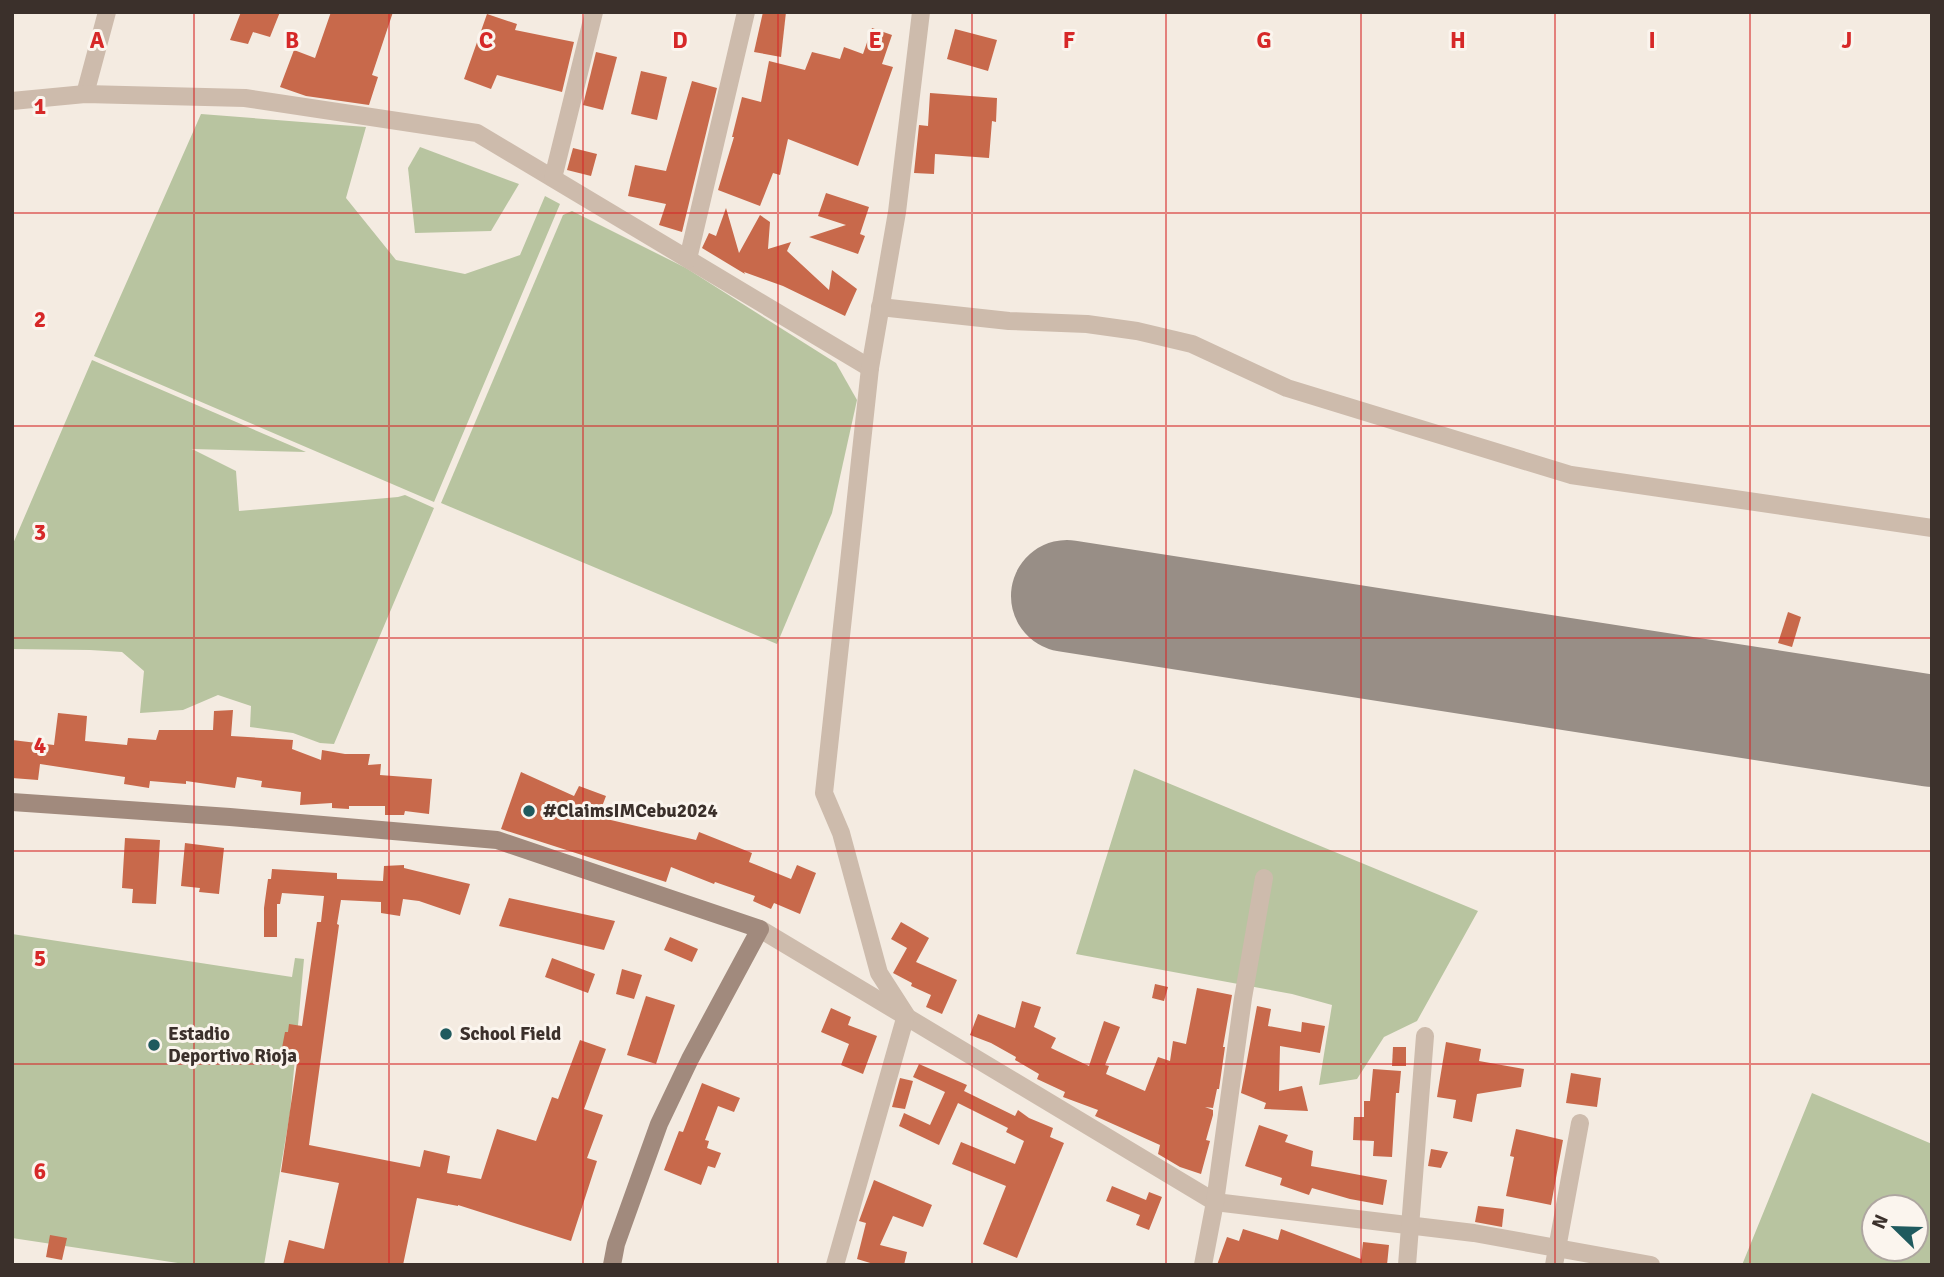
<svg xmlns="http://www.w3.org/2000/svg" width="1944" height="1277" viewBox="0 0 1944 1277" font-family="Signika,sans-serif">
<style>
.green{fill:#b8c4a0;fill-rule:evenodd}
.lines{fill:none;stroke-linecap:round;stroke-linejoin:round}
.runway{stroke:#988e86;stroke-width:112}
.building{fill:#c8694b}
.street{stroke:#cdbbac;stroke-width:18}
.secondary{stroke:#a18a7d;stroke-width:18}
.grid{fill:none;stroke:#d62828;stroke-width:2;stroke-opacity:0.55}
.poi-dot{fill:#1f5a5e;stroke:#fbf5ee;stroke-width:2.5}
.labels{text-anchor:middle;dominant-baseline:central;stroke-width:6;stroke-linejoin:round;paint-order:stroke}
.poi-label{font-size:19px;font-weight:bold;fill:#3b302b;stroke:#fbf5ee;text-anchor:start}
.grid-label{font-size:23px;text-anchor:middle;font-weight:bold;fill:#d62828;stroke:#fbf5ee;stroke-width:6;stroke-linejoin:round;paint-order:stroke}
</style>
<rect width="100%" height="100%" fill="#f4ebe1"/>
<g class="green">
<path d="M201,114L366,127L346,198L396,260L465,274L520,255L545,196L560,204L434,502L94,356Z"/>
<path d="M420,147L519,184L491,231L415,233L408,168Z"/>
<path d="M572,211L686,268L836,363L857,400L832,513L777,644L441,503L563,215Z"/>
<path d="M92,360L306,452L192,449L236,471L239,511L398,497L405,495L434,508L334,744L320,743L293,733L250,727L251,706L218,695L183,710L140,713L144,671L122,652L90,650L12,649V546Z"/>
<path d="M1134,769L1478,911L1417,1021L1384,1037L1357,1079L1319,1085L1332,1005L1292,994L1076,954Z"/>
<path d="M12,934L292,977L295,958L304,959L290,1113L264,1265H191L12,1238Z"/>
<path d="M1812,1093L1932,1144V1265H1742ZM1916,1207V1249H1874V1207Z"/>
</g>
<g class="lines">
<path class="runway" d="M1067,596L1932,731"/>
</g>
<g class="building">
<path d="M241,12H280L270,37L253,32L248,44L230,40Z"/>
<path d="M331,12H393L372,75L378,77L369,105L306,96L280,87L294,50L315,58Z"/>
<path d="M763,12H786L781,57L754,52Z"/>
<path d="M487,14L517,24L515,30L574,42L562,92L497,75L491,89L464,79Z"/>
<path d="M872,28L892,35L882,64L893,67L858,166L788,139L780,175L773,173L760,206L718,190L734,137H732L742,97L761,102L769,61L805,70L812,52L840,59L844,47L863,54Z"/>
<path d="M955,29L997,40L988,71L947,59Z"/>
<path d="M596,52L617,57L603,110L583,105Z"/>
<path d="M641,71L667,77L657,120L631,114Z"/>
<path d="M692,81L717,88L682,232L659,225L666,204L628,196L635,165L666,171Z"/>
<path d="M930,93L997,98L996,122L992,121L989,158L935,154L934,174L914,173L919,125L928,126Z"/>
<path d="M573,148L597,154L591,176L567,170Z"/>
<path d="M826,193L869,207L860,234L865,236L858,254L809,237L846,225L818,216Z"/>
<path d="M726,208L739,253L760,215L770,222L768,249L791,242L787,251L829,290L832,270L857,289L845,316L783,286L744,272L745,274L702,248L709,233L716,236Z"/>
<path d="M1788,612L1801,617L1792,647L1778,643Z"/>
<path d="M233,710L231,736L293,740L292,749L321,760L322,750L345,754H370L368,765L381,764L380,775L432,779L429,814L405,811L404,815H385V806H349V809L332,808V803L300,805L301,792L261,787L262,781L237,777L235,788L186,781V784L150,781L149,788L124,784L125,777L40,764L38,780L12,778V740L54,745L58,713L87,716L85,741L127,745L128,738L156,740L159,730H213L214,711Z"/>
<path d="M521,772L574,796L579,786L606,796L598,817L696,840L699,832L752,853L749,862L791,879L797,865L816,873L800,914L774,903L771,909L753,901L755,896L715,882L714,884L671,867L666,882L501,829Z"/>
<path d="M125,838L160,840L156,904L132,903L133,889L122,888Z"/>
<path d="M185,843L224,848L219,894L199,892L200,888L181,886Z"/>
<path d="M404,865V868L470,884L460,915L419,901L403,899L400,916L381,913V902L341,900L337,924L339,925L309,1145L420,1167L424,1150L450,1156L447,1173L481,1179L497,1129L536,1141L552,1097L558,1099L580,1040L606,1049L584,1109L603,1115L587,1158L597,1161L571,1241L458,1205V1206L417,1198L403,1265H283L289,1240L324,1249L339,1183L281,1172L298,1056L281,1053L285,1032H288L289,1024L302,1026L317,922H321L324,896L282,893L280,904H277V937H264V908L268,879H271L272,869L337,873V879L383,881L384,866Z"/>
<path d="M509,898L615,921L604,950L499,926Z"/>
<path d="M901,922L929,938L916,962L957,980L942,1014L926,1007L931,995L911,986L912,983L893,973L907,948L891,939Z"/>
<path d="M670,937L698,949L692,962L664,950Z"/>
<path d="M552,958L595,974L588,993L545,977Z"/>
<path d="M622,969L642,975L634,999L616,994Z"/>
<path d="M1155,984L1168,987L1164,1001L1152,998Z"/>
<path d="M1197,988L1232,995L1223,1047H1225L1219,1089H1217L1213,1108L1205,1107L1213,1110V1115L1206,1140L1210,1141L1201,1174L1180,1167L1158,1154L1160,1145L1095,1116L1098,1110L1063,1097L1065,1092L1037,1079L1039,1074L1015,1060L1016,1057L991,1043L970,1035L978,1014L1015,1028L1022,1001L1041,1007L1034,1027L1056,1038L1051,1048L1089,1066L1104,1021L1120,1027L1105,1065L1109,1066L1106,1074L1145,1091L1158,1057L1170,1061L1173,1041L1186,1044Z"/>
<path d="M646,996L675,1005L656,1064L627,1055Z"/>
<path d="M1257,1006L1271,1009L1268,1026L1301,1032L1302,1022L1325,1026L1320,1053L1280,1046L1279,1091L1302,1086L1308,1111L1264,1109L1266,1103L1241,1093Z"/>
<path d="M831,1008L851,1017L848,1025L877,1036L863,1074L841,1065L849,1044L821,1032Z"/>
<path d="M1446,1042L1481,1049L1479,1061L1524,1069L1521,1087L1477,1094L1472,1122L1453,1118L1456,1100L1437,1097Z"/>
<path d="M1393,1047H1406V1066H1392Z"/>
<path d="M919,1064L967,1085L964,1091L1015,1116L1018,1110L1029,1118L1053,1128L1050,1137L1064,1143L1017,1258L983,1244L1006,1186L952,1164L961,1142L1015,1164L1024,1141L1006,1132L1008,1128L958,1103L939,1145L899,1126L904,1113L930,1125L945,1092L913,1077Z"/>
<path d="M1373,1069L1401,1071L1399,1093H1396L1392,1157L1373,1156L1374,1141L1353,1140L1354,1117H1364V1101H1370Z"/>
<path d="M1571,1073L1601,1078L1597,1107L1566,1103Z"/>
<path d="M900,1078L913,1081L905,1109L892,1107Z"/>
<path d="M702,1083L740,1098L734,1112L718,1106L705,1140L709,1141L707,1148L721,1153L715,1168L708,1166L701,1185L664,1170L679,1131L683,1132Z"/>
<path d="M1259,1125L1288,1135L1285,1142L1313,1151L1311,1166L1387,1180L1383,1205L1350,1199L1312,1188L1309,1195L1280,1185L1282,1178L1245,1166Z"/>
<path d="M1516,1129L1563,1140L1551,1205L1506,1196L1514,1157L1510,1156Z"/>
<path d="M1431,1149L1448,1152L1441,1168L1428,1166Z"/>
<path d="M874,1180L932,1205L923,1227L893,1216L880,1245L907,1252L904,1265H877L857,1259L866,1223L859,1221Z"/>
<path d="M1112,1186L1146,1200L1149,1192L1162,1197L1149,1230L1136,1225L1140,1215L1106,1201Z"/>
<path d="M1478,1206L1504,1209L1502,1227L1475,1222Z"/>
<path d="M1243,1229L1278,1240L1281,1229L1361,1259L1363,1242L1389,1245L1387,1265H1217L1227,1237L1239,1241Z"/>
<path d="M50,1235L67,1238L62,1260L46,1257Z"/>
</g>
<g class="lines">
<g class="street">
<path d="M85,94L107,12"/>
<path d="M12,101L85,94L245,98L477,133L870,368"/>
<path d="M553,178L594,12"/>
<path d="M688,259L746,12"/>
<path d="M880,307L1009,321L1087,324L1137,331L1192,344L1287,388L1571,475L1932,528"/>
<path d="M760,929L1215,1202L1474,1233L1651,1265"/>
<path d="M835,1265L906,1015L879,973L841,833L824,793L870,368L897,212L921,12"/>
<path d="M1203,1265L1215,1202L1243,998L1264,878"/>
<path d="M1407,1265L1425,1036"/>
<path d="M1554,1265L1580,1123"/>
</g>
<path class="secondary" d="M12,802L230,817L497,840L760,929L690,1059L659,1124L616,1244L612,1265"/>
</g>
<path class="grid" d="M194,12V1265M389,12V1265M583,12V1265M778,12V1265M972,12V1265M1166,12V1265M1361,12V1265M1555,12V1265M1750,12V1265M12,213H1932M12,426H1932M12,638H1932M12,851H1932M12,1064H1932"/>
<g class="poi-dot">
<circle cx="529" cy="811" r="7"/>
<circle cx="446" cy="1034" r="7"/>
<circle cx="154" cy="1045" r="7"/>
</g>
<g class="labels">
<g class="poi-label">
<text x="543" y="811">#ClaimsIMCebu2024</text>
<text x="168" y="1034">Estadio<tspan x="168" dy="22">Deportivo Rioja</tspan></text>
<text x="460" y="1034">School Field</text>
</g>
</g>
<g class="grid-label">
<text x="97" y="48">A</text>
<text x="292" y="48">B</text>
<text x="486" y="48">C</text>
<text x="680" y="48">D</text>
<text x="875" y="48">E</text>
<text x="1069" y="48">F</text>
<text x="1264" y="48">G</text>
<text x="1458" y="48">H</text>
<text x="1652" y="48">I</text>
<text x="1847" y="48">J</text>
<text x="40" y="114">1</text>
<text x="40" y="327">2</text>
<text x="40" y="540">3</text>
<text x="40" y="753">4</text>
<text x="40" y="966">5</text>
<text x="40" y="1179">6</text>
</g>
<rect width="1944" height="1277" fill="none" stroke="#3b302b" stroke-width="28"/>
<g transform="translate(1895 1228) rotate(293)"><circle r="33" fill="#fbf5ee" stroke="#aea6a0" stroke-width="2"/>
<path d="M0-5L12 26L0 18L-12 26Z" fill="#1f5a5e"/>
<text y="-10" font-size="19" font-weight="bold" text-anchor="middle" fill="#3b302b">N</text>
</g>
</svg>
